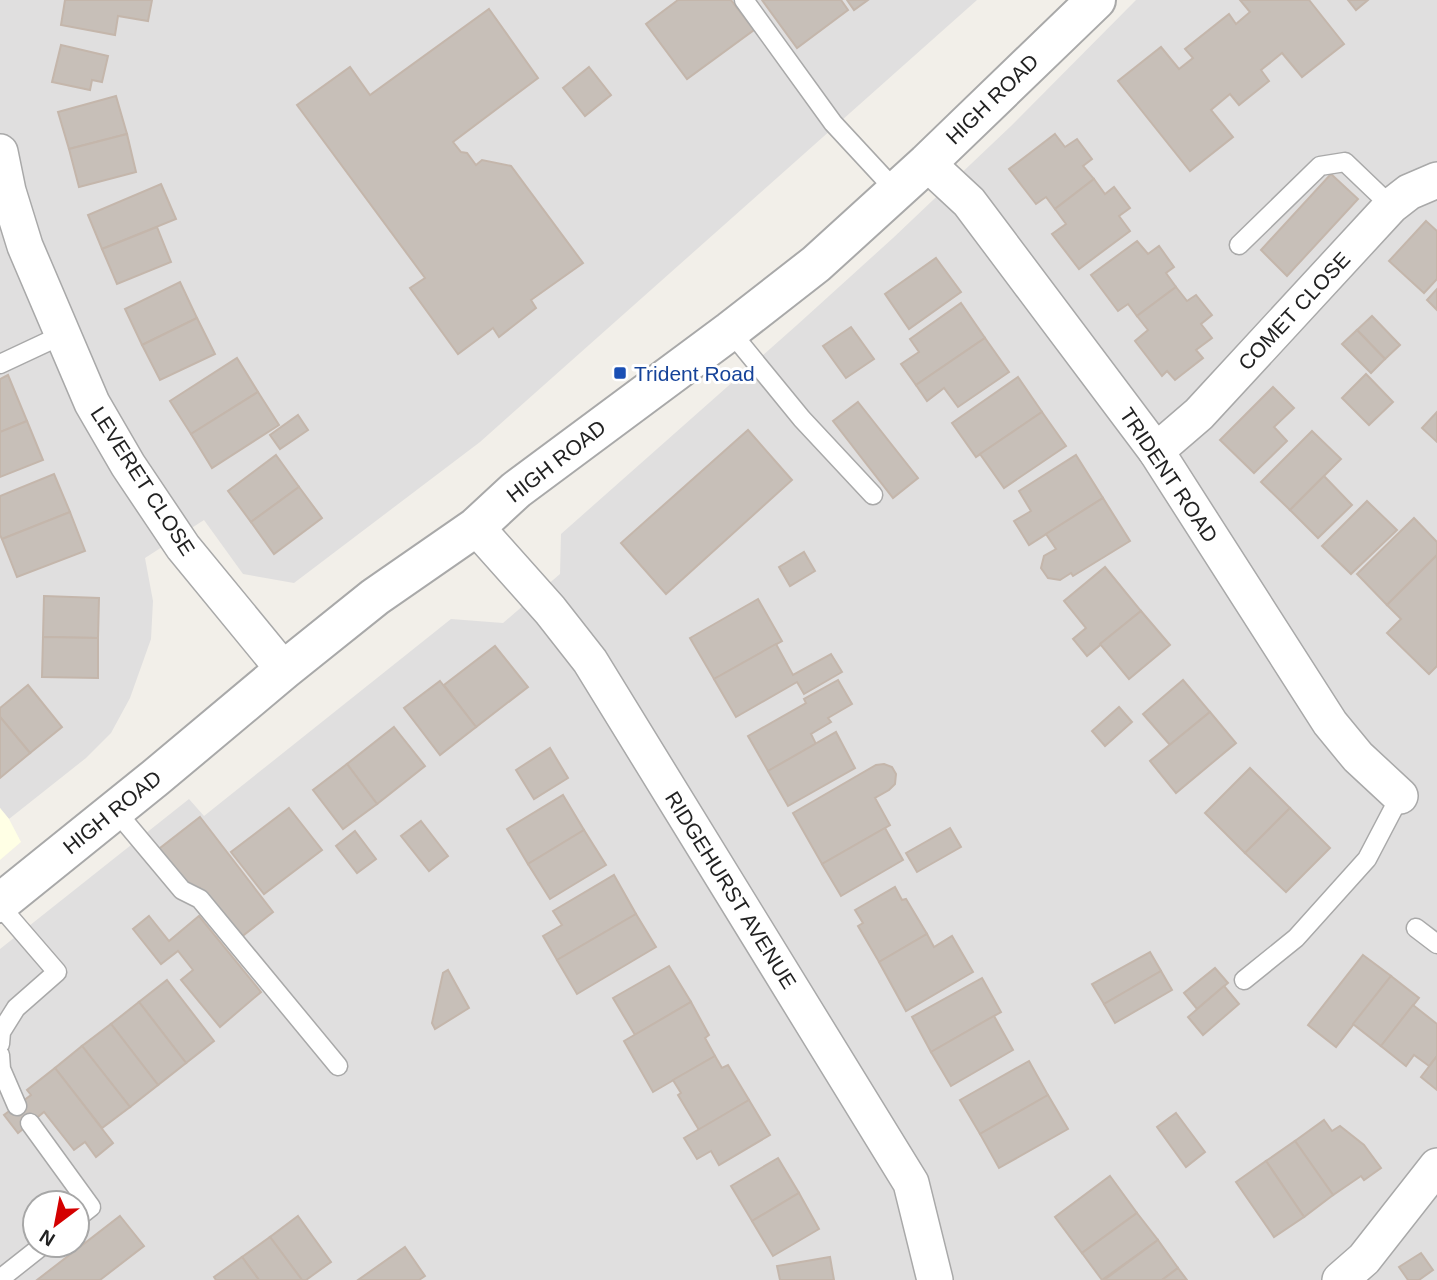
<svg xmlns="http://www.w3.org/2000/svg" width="1437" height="1280" viewBox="0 0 1437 1280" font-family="Helvetica,sans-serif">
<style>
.residential{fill:#e0dfdf;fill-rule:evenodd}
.education{fill:#ffffe5}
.building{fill:#c7bfb8;stroke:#c4b6ab;stroke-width:2}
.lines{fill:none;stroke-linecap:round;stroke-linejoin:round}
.service-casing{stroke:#a9a9a9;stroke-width:21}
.minor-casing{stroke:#a9a9a9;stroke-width:38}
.tertiary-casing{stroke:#a9a9a9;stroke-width:42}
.service{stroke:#fff;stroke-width:18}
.minor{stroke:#fff;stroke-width:35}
.tertiary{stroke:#fff;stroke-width:38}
.transit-dot{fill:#1a4fb4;stroke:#fff;stroke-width:2.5}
.labels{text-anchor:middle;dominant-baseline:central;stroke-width:6;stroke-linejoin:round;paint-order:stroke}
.street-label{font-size:21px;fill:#222;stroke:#fff}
.transit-label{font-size:21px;fill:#164399;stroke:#fff;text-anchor:start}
</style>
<rect width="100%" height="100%" fill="#f2efe9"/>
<g class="residential">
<path d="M0,0H977L480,442L294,583L243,574L204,520L145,558L153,601L151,639L130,698L111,733L86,758L9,819L0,808Z"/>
<path d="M1136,0H1437V1280H0V949L189,799L204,816L451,619L503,623L560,574L561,534L797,325L893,238L1011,126ZM35,1203H77V1245H35Z"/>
</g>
<path class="education" d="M0,808L9,819L21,842L0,860Z"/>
<g class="building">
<path d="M65,0H152L148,21L118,16L115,35L61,25Z"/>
<path d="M678,0H731L754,30L687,79L646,24Z"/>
<path d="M762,0H841L848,10L797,48Z"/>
<path d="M847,0H868L854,10Z"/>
<path d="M1240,0H1309L1344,44L1302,77L1282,53L1261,70L1269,81L1239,105L1230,94L1211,110L1233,137L1190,171L1118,81L1161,47L1179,69L1193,58L1185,49L1229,14L1236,24L1250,12Z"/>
<path d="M1348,0H1368L1356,10Z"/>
<path d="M489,9L538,78L453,142L461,152L467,153L476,165L482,160L511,166L583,263L531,300L536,308L499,337L493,328L458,354L410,288L425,278L297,105L350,67L370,95Z"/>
<path d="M61,45L108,56L102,82L92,80L90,90L52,82Z"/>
<path d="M589,67L611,95L585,116L563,88Z"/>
<path d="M116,96L127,134L69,149L58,112Z"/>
<path d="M127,134L136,172L79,187L69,149Z"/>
<path d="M1055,134L1065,147L1077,139L1092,159L1083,166L1094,179L1055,209L1046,197L1036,204L1009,169Z"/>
<path d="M1331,174L1358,199L1287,276L1261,250Z"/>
<path d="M1094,179L1105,194L1114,187L1130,208L1119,216L1130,231L1079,269L1052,234L1066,224L1055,209Z"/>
<path d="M161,184L176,219L102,249L88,215Z"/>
<path d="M1426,221L1437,231V279L1424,293L1389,261Z"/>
<path d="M157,227L171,262L117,284L102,249Z"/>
<path d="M1137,241L1148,254L1159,246L1174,267L1166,273L1176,287L1137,316L1128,304L1118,311L1091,275Z"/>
<path d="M936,258L961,292L909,329L885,294Z"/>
<path d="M180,282L197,318L142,345L125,309Z"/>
<path d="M1176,287L1187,301L1196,295L1212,315L1201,324L1212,338L1196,350L1203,358L1175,380L1167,371L1162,376L1135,341L1148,330L1137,316Z"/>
<path d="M1437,289V310L1427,300Z"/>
<path d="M961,303L985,338L916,385L901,364L919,352L910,339Z"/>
<path d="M1372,316L1400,345L1385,359L1357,330Z"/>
<path d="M197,318L215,354L160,380L142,345Z"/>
<path d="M851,327L874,359L846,378L823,346Z"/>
<path d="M1357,330L1385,359L1371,373L1342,344Z"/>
<path d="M985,338L1009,372L958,407L944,388L927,401L916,385Z"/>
<path d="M237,358L258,392L191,434L170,401Z"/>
<path d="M1366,374L1393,402L1369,425L1342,398Z"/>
<path d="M8,375L27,421L0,432V379Z"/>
<path d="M1018,377L1042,412L976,457L952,423Z"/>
<path d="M1273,387L1294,408L1274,427L1287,441L1254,473L1220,440Z"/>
<path d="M258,392L279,425L212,468L191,434Z"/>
<path d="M858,402L918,478L893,498L833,421Z"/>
<path d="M1042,412L1066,446L1004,488L980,454Z"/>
<path d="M1437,412V442L1422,428Z"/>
<path d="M298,415L308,430L280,449L270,435Z"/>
<path d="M27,421L43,460L0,477V432Z"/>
<path d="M748,430L792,480L666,594L621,543Z"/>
<path d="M1312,431L1341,459L1290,510L1261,482Z"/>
<path d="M276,455L299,487L251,522L228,491Z"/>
<path d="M1076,455L1103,498L1029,545L1014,521L1031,511L1019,491Z"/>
<path d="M54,474L70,512L2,539L0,535V496Z"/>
<path d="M1324,476L1352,505L1318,538L1290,510Z"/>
<path d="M299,487L322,518L274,554L251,522Z"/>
<path d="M1103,498L1130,541L1073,576L1071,573L1060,580L1048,578L1041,568L1044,556L1056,549L1046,534Z"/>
<path d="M1367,501L1397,530L1351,574L1322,546Z"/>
<path d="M70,512L85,551L17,577L2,539Z"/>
<path d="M1414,518L1437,542V555L1387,605L1357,574Z"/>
<path d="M804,552L815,571L790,586L779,567Z"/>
<path d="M1437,555V666L1429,674L1387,633L1401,619L1387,605Z"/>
<path d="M1105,567L1141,611L1087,656L1073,639L1086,628L1064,601Z"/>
<path d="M44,596L99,598L98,638L43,637Z"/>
<path d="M758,599L782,641L714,679L690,638Z"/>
<path d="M1141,611L1170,645L1129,679L1100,644Z"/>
<path d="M43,637L98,638V678L42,677Z"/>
<path d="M776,644L793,675L831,654L842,672L804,694L797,682L736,717L714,679Z"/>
<path d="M495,646L528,687L476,727L444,685Z"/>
<path d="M838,680L852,704L828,718L831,722L811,734L816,744L768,771L748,736L806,703L804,699Z"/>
<path d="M1183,680L1210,712L1170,745L1143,714Z"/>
<path d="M440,681L476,727L440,755L404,708Z"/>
<path d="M28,685L62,727L30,753L0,717V708Z"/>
<path d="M1119,707L1132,722L1105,746L1092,731Z"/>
<path d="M1210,712L1236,743L1176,793L1150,761Z"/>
<path d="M0,717L30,753L0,778Z"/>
<path d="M394,727L425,766L377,804L347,764Z"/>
<path d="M836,732L855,768L788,806L768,771Z"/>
<path d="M550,748L568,778L534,799L516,770Z"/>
<path d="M347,764L377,804L343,829L313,790Z"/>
<path d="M884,764L892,767L896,774L895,784L889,790L875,798L890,825L822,864L793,813L876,765Z"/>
<path d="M1250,768L1290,808L1245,853L1205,813Z"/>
<path d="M563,795L584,830L528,864L507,829Z"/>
<path d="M289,808L322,850L264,894L231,852Z"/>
<path d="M1290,808L1330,848L1286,892L1245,853Z"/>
<path d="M200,817L273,912L240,938L200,888L193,894L155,852Z"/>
<path d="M421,821L448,856L429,871L401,836Z"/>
<path d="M885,828L903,860L841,896L822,864Z"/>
<path d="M950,828L961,847L917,872L906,853Z"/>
<path d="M584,830L606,865L550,899L528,864Z"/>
<path d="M355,831L376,859L357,873L336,846Z"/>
<path d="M614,875L636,914L557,960L543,936L562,925L553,911Z"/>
<path d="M895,887L902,900L906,899L927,934L879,962L858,926L863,923L855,910Z"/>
<path d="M636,914L656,947L577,994L557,960Z"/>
<path d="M149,916L169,941L199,916L261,992L220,1027L181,980L193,970L178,951L161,964L133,929Z"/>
<path d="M927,934L934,947L952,936L973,972L906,1011L879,962Z"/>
<path d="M1150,952L1161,971L1104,1004L1092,984Z"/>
<path d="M1363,955L1391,976L1336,1047L1308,1025Z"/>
<path d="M669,966L691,1002L635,1035L613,998Z"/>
<path d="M1215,968L1228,983L1197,1009L1184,993Z"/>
<path d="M448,970L469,1008L435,1029L432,1023L443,973Z"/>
<path d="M1161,971L1172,990L1115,1023L1104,1004Z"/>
<path d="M1391,976L1419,998L1381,1046L1353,1024Z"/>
<path d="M982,978L1001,1012L931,1052L912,1017Z"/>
<path d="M167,980L214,1041L186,1063L139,1002Z"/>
<path d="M1224,986L1239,1004L1203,1035L1188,1017Z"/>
<path d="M139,1002L186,1063L158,1085L111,1024Z"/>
<path d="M691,1002L709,1035L705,1038L715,1056L653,1092L624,1041Z"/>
<path d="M1413,1005L1437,1024V1056L1429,1066L1414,1055L1406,1066L1381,1046Z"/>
<path d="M994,1016L1013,1050L951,1086L931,1052Z"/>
<path d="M111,1024L158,1085L130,1107L82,1046Z"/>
<path d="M82,1046L130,1107L102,1128L55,1068Z"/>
<path d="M715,1056L722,1068L728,1065L749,1100L699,1130L678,1095L681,1093L673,1080Z"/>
<path d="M1437,1056V1090L1421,1077Z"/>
<path d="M1029,1061L1048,1095L980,1134L960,1100Z"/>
<path d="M55,1068L113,1143L96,1157L85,1142L74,1150L44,1112L18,1133L4,1115L31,1095L27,1090Z"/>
<path d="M1048,1095L1068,1129L999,1168L980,1134Z"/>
<path d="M749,1100L770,1135L719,1165L711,1151L697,1159L684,1138Z"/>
<path d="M1176,1113L1205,1152L1186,1167L1157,1127Z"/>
<path d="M1324,1120L1332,1131L1340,1126L1364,1145L1381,1168L1364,1180L1361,1176L1333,1195L1295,1141Z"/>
<path d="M1295,1141L1333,1195L1304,1217L1266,1161Z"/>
<path d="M778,1158L799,1193L752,1221L731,1186Z"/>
<path d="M1266,1161L1304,1217L1274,1237L1236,1182Z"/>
<path d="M1110,1176L1137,1213L1082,1253L1055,1217Z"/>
<path d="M799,1193L819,1229L773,1256L752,1221Z"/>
<path d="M1137,1213L1158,1240L1102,1280L1082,1253Z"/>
<path d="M120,1216L144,1246L100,1280H37Z"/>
<path d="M298,1216L331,1262L306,1280H302L270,1237Z"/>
<path d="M270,1237L302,1280H259L242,1257Z"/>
<path d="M1158,1240L1178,1268L1162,1280H1104Z"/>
<path d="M405,1247L425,1276L419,1280H358Z"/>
<path d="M1421,1253L1433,1270L1419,1280H1408L1399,1267Z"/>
<path d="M242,1257L259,1280H216L214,1277Z"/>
<path d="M830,1257L834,1280H780L777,1266Z"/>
<path d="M1178,1268L1187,1280H1162Z"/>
</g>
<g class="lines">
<defs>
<g id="service">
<path d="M744,0L833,123L896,191"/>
<path d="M1239,245L1320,166L1345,162L1391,206"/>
<path d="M730,331L802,419L873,495"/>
<path d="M0,364L62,335"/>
<path d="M115,810L182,890L200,899L338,1066"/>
<path d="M0,906L57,972L16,1008L1,1032L0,1044"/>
<path d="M1416,928L1437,944"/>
<path d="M1244,980L1296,938L1367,859L1400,796"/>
<path d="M0,1055L1,1069L17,1106"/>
<path d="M30,1123L91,1207L77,1218"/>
<path d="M0,1279L43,1245"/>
</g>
<g id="minor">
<path d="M0,152L8,191L25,246L92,403L128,465L183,547L284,670"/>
<path d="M927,163L969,202L1156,451L1330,723L1358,757L1400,796"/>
<path d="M1156,451L1199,414L1391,206L1409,192L1437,180"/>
<path d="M476,527L550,610L590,661L911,1183L935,1280"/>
<path d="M1340,1280L1364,1259L1437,1166"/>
</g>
<path id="tertiary" d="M0,903L155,778L284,670L375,597L476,527L516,490L730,331L816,264L927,163L1096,0"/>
</defs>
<use href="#service" class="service-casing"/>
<use href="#minor" class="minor-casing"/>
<use href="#tertiary" class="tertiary-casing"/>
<use href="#service" class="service"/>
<use href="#minor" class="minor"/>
<use href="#tertiary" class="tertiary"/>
</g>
<rect class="transit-dot" x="613" y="366" width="14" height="14" rx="3.5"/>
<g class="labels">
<g class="street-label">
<text transform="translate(992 99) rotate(-44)">HIGH ROAD</text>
<text transform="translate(1294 311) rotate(-47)">COMET CLOSE</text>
<text transform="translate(556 461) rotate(-38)">HIGH ROAD</text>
<text transform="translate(1169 475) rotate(56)">TRIDENT ROAD</text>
<text transform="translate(143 481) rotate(57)">LEVERET CLOSE</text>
<text transform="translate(112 812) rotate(-39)">HIGH ROAD</text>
<text transform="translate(731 890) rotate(58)">RIDGEHURST AVENUE</text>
</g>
<g class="transit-label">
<text x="634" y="373">Trident Road</text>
</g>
</g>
<g transform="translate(56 1224) rotate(212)"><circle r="33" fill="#ffffff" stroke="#a7a7a7" stroke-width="2"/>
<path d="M0-5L12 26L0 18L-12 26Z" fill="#d40000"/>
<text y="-10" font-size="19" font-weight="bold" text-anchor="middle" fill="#222222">N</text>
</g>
</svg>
